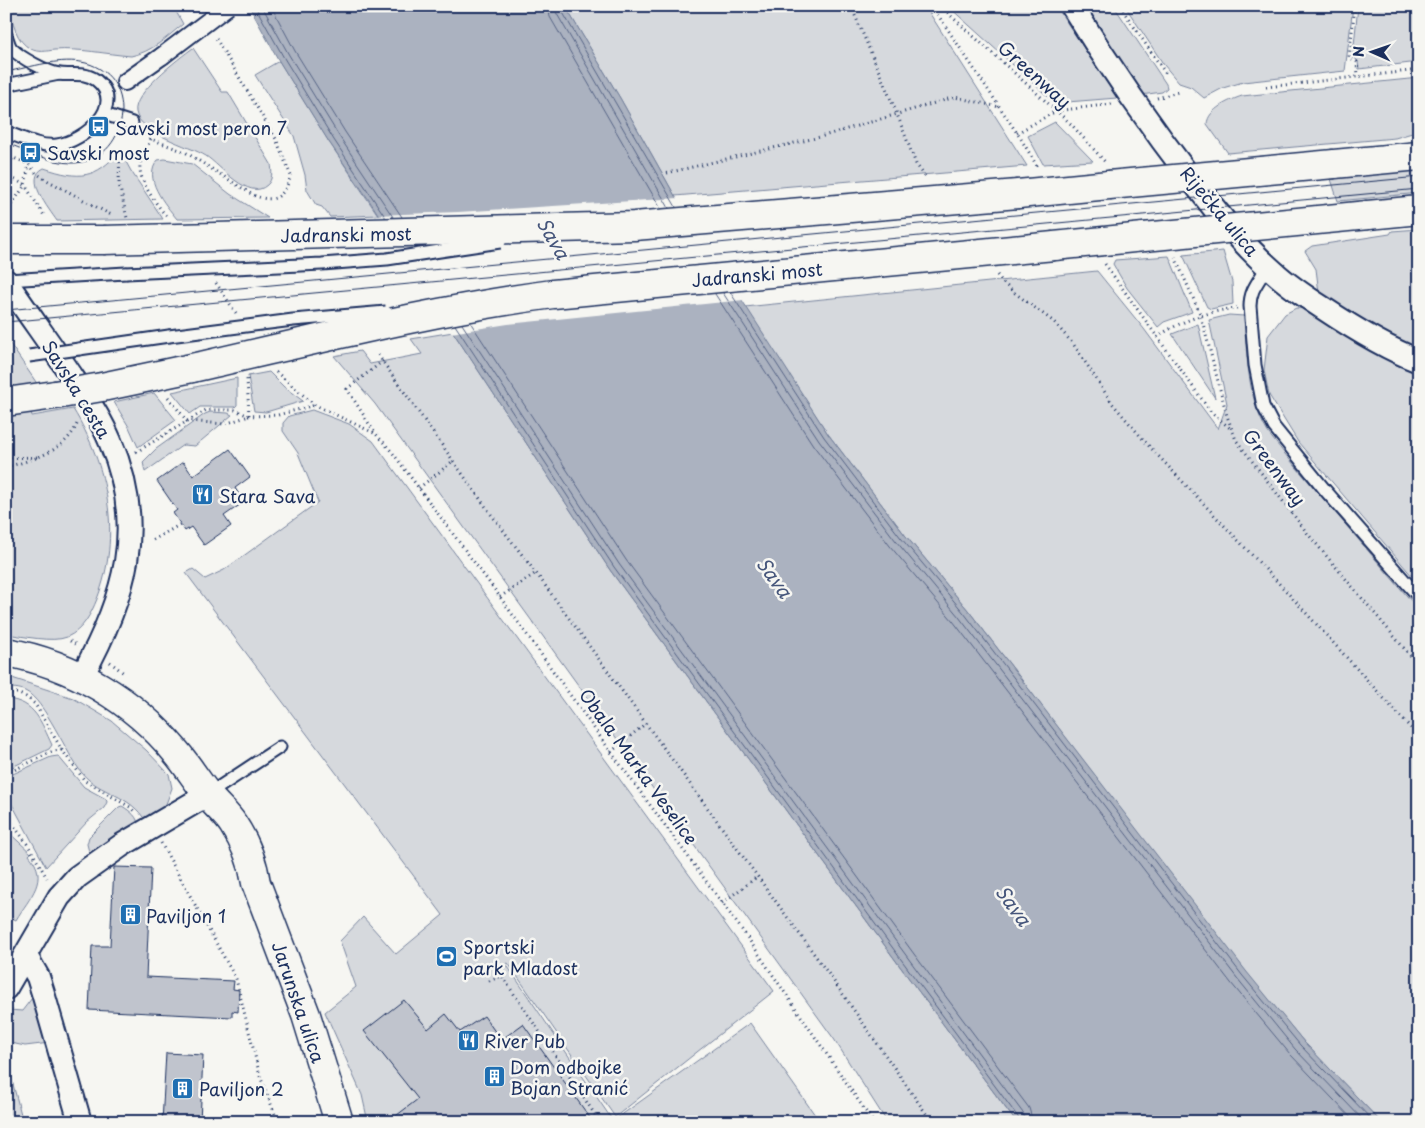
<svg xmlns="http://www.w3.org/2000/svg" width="1425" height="1128" viewBox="0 0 1425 1128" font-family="'Playpen Sans',sans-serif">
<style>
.green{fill:#d6d9dd;stroke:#78849e}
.water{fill:#abb2c0;stroke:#717e99}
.pier{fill:#f6f6f2}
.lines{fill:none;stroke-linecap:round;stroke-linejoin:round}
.shore{stroke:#556385;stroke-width:1}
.building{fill:#c0c4cd;stroke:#1b2f5e}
.service-casing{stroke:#1b2f5e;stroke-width:15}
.pedestrian-casing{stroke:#1b2f5e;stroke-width:20}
.minor-casing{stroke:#1b2f5e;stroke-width:26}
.tertiary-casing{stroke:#1b2f5e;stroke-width:31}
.secondary-casing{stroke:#1b2f5e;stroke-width:31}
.path{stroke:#1b2f5e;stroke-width:3;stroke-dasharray:1 4;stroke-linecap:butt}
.service{stroke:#f6f6f2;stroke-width:11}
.pedestrian{stroke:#f6f6f2;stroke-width:16}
.minor{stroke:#f6f6f2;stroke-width:22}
.tertiary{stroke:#f6f6f2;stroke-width:28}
.secondary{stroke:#f6f6f2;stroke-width:28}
.tram{stroke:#1b2f5e;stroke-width:1}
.service-bridge-casing{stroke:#1b2f5e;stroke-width:15;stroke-linecap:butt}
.pedestrian-bridge-casing{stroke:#1b2f5e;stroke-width:20;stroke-linecap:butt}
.secondary-bridge-casing{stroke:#1b2f5e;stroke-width:31;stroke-linecap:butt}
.service-bridge{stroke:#f6f6f2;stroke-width:11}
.pedestrian-bridge{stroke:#f6f6f2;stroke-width:16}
.secondary-bridge{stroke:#f6f6f2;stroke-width:28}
.labels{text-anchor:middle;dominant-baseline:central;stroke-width:5;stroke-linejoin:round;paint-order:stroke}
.street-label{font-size:18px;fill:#1b2f5e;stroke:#f6f6f2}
.poi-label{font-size:18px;fill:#1b2f5e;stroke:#f6f6f2;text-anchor:start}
.water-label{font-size:19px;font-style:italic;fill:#46567b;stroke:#f6f6f2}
</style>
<rect width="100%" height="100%" fill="#f6f6f2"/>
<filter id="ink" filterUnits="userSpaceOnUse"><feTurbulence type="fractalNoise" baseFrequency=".02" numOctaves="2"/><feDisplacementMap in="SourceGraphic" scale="10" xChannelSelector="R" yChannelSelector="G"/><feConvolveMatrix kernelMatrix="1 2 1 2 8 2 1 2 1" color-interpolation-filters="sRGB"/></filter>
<g filter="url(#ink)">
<g class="green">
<path d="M9,6H173L183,24C167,37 152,52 131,56C105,54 80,48 54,50C47,51 38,53 31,49C16,42 12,21 9,6Z"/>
<path d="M565,6H925L1027,166L675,196L620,98Z"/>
<path d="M948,6H1056L1117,98L1055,103Z"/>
<path d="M1080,6H1114L1166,84L1167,88L1162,92L1141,95Z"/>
<path d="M1125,6H1353L1345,71L1243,82L1223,88L1204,98L1191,87L1179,83L1164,65Z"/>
<path d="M1358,6H1419V62L1359,69L1358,62L1353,55Z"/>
<path d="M193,48L222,92H228L271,164C272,171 273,180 267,185C249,202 220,165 206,156C190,146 139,133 136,112C132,94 179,58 193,48Z"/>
<path d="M279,61L329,142L378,215L330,217L322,207L316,205L307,190L305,175L294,136L255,75Z"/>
<path d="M1419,78V131L1395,138L1228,153L1207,124C1208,109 1230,100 1242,96Z"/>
<path d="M1055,122L1093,161L1043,164L1028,136Z"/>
<path d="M120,151L131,171L163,219L57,221C49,209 23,178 44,168C80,180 95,179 120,151Z"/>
<path d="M165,159L192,164L230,194L268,218L177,219C165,204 142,178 158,160Z"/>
<path d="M1419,170V193L1338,201L1331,179Z"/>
<path d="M1419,229V352L1392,339L1319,293L1316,269L1305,251L1312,246L1390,234L1392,231Z"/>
<path d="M1223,251L1232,282L1233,304L1211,309L1207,307L1183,255Z"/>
<path d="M1169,256L1192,312L1164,322L1158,327L1127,288L1113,264L1115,260Z"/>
<path d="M1097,271L1144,329L1218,429L1227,404L1209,320L1229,315L1244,316C1247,355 1247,397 1267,431C1272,439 1279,446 1284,453L1419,610V1122H1381L1304,1042L1245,971L968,610L905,535L828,434L745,307Z"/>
<path d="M1296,308L1307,309L1396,363L1419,374V584L1298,442L1269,395L1264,370L1268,336L1285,314Z"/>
<path d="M1198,324L1215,398L1172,334Z"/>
<path d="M453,332L610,570L899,965L1016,1122H887L834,1039L375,404L334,356L360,351L370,364L422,354L411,339Z"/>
<path d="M6,338L38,385L6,390Z"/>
<path d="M269,372L284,387L303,401L266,412L254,411L248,376Z"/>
<path d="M237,378V405L235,407H200L190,414L172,392Z"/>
<path d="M154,393L176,420L138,447L129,427L114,402Z"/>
<path d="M73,409C108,466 122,536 97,599C91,614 83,630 67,637C53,643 22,636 6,634V415L31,412L32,416Z"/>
<path d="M312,410L349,424L373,441L774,991L615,1117L508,963L506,964L613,1121L750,1023L820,1122H368L362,1095L325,1012L356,987L340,941L363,917L396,954L443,915L186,573L193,569L205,579L224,570L318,502L298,453L283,431V423L289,416Z"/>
<path d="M210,412L228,413L232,415L195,446L183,445L145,472L143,462L156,449L205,414Z"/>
<path d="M6,676L73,698L112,721L146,750L169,774L172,788L166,804L168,809L146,822C131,794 99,794 82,773C66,754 45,700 25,691C19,688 13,688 6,688Z"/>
<path d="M6,699C35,701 41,722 52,745L49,749L6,770Z"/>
<path d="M58,756L84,787L106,799L107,802L104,808L87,822L46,867L6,793V777L51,757Z"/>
<path d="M122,806C130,811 139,817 138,827L90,856L87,844L89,837L119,807Z"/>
<path d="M6,830L31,853L29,855C50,880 30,896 16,920L6,915Z"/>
<path d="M32,998L37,1004L50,1043L25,1046L6,1042V1001L9,1010L22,1011Z"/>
<path d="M6,1067L9,1069L23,1122H6Z"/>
</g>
<path class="water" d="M249,6H565L620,98L675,196L828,434L905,535L968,610L1246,971L1304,1042L1381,1122H1016L899,965L610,570L453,332L369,200L329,142L279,61Z"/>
<path class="pier" d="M679,198L744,300L508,324L451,333L375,215L458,212Z"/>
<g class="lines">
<g class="shore">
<path d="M255,6L284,58L334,140L386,218"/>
<path d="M262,6L289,55L339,136L393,217"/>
<path d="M271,6L295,51L345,132L402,217"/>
<path d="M548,6L550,17L661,209"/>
<path d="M555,6L557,14L669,208"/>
<path d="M561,6L562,11L676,207"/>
<path d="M730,292L824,437L901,538L964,613L1242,975L1300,1045L1374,1122"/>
<path d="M723,293L819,440L896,541L959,617L1237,978L1295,1049L1365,1122"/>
<path d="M715,294L813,445L890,546L953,621L1231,983L1290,1054L1355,1122"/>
<path d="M470,322L626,560L914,954L1029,1108L1033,1122"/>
<path d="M462,324L619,564L908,958L1023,1113L1026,1122"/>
<path d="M455,325L614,567L903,962L1018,1117L1020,1122"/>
</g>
</g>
<g class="building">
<path d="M230,449L250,477L235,488L244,502L224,516L231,526L204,545L191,527L185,531L173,513L177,510L157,481L183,462L193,476Z"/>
<path d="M114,867L151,868L146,977L234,981L233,989L239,990L238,1012L232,1011V1017L89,1010L92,946H110Z"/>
<path d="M404,1000L428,1029L446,1014L460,1032L484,1016L501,1040L523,1024L593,1122H388L418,1099L364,1031Z"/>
<path d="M166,1053L203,1055L200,1122H162Z"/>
</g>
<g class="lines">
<defs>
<g id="service">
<path d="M6,35C8,40 9,46 12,49C21,58 47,72 59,74C72,76 83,71 96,80C128,105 83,142 57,145C39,147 23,138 6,132"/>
<path d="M6,85L59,74"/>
<path d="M104,114L132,123"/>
<path d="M1262,275C1255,286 1250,293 1250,306L1255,365L1263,406L1274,427L1325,490L1419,597"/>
<path d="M6,280L126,273"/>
<path d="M79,349L169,336"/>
<path d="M207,795L280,747"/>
</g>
<path id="pedestrian" d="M125,82L162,56"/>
<g id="minor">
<path d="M1072,6C1110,68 1151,127 1195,184C1219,215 1244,246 1274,272C1289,286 1306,297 1323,308C1353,328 1385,348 1419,361"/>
<path d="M6,281C28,314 52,346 73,378C87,398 101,419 110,441C147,527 125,598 82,676"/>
<path d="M26,956L38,977L43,993L80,1122"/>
<path d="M6,988L59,897L77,877L122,845L207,795"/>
</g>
<path id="tertiary" d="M6,652C73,664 133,700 176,752C188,766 197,781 208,795C215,805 226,813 233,824C245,842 253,862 256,883L306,1015L339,1122"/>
<g id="secondary">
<path d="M1334,164L1419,156"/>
<path d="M1018,194L1109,185"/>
<path d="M1368,215L1419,210"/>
<path d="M6,240H103"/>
<path d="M1054,246L1144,237"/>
<path d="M102,387L192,368"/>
<path d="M6,402L55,395"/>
</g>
</defs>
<use href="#service" class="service-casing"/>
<use href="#pedestrian" class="pedestrian-casing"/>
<use href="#minor" class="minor-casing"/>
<use href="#tertiary" class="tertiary-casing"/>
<use href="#secondary" class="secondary-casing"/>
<g class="path">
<path d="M851,6L897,114L916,164L927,179"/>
<path d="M932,6L1021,139L1037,166"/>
<path d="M940,6L1071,124L1106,163"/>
<path d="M1120,6L1166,74"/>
<path d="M1355,6L1349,57L1357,62L1358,76"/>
<path d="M1266,87L1419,70"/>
<path d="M1157,98L1178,92"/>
<path d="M142,131L151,139L185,152L253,195C276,204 283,197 291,176L276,139L215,37"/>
<path d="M1017,133L1056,111L1112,104"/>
<path d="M151,139C147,147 142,155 140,164C138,181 156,203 166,216"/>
<path d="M120,147L119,184L127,218"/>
<path d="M6,155L29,164L36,173L45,179L113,216"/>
<path d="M667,173L820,137L955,97L999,107"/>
<path d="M7,174L13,158"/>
<path d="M6,175L25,185L45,217"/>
<path d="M6,213L25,185L29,164"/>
<path d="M1175,257L1201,316L1227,416L1236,440L1308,534L1419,666"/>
<path d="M1105,264L1211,412L1231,429"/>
<path d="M997,275L1004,284L1015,293L1054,322L1074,345L1112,403L1148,445L1287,592L1419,737"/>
<path d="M216,283L236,313"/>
<path d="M1157,337C1180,321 1209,311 1237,308"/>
<path d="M378,355L493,517L536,573L828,973L932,1122"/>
<path d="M383,361L347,389L375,433L392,452L500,597L611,752L745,934L873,1122"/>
<path d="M276,372L315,405L374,433"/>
<path d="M168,397L187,421L225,424L249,416L247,379"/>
<path d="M136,452L206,410H235L249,416L278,415L315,405"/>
<path d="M6,458L38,457"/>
<path d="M6,467C33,460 69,450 78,421"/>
<path d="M419,488L453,461"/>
<path d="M153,540L181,524"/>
<path d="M500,597L536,573"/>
<path d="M70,641L75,644"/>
<path d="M110,662L125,674"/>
<path d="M6,693H17L26,697L35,704L62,750L85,781L130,807L136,813"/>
<path d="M611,752L645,724"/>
<path d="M6,774L53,751L62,750"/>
<path d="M6,815L28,845L47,878"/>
<path d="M161,843L236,979L260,1076L278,1122"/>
<path d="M722,903L757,877"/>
<path d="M6,935L9,938"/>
<path d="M489,981L502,976L600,1122"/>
</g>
<use href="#service" class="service"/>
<use href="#pedestrian" class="pedestrian"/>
<use href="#minor" class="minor"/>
<use href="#tertiary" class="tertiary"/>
<use href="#secondary" class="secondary"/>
<g class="tram">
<path d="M6,72C31,67 61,57 86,63C142,78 129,163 72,163C49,163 27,150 6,143"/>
<path d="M6,310L1419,177"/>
<path d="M6,322L1419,189"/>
</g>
<defs>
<g id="service-bridge">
<path d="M126,273L322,264L387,259L500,242"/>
<path d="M169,336L293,320L386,312"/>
<path d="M29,356L79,349"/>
</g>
<path id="pedestrian-bridge" d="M162,56L228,6"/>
<g id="secondary-bridge">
<path d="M1109,185L1334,164"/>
<path d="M1144,237L1368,215"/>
<path d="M103,240L634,226L1018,194"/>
<path d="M192,368C312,341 431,310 553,294L1054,246"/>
<path d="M55,395L102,387"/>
</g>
</defs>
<use href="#service-bridge" class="service-bridge-casing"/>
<use href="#pedestrian-bridge" class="pedestrian-bridge-casing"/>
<use href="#secondary-bridge" class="secondary-bridge-casing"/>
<use href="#service-bridge" class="service-bridge"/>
<use href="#pedestrian-bridge" class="pedestrian-bridge"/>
<use href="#secondary-bridge" class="secondary-bridge"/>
</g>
</g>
<defs>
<symbol id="bus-square" viewBox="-11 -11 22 22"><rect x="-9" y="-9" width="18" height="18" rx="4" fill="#1f6fb2" stroke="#f6f6f2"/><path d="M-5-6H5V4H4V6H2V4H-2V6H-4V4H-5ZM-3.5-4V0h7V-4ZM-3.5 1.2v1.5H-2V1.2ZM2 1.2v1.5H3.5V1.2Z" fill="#fff"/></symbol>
<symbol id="restaurant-square" viewBox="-11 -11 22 22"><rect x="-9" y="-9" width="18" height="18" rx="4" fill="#1f6fb2" stroke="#f6f6f2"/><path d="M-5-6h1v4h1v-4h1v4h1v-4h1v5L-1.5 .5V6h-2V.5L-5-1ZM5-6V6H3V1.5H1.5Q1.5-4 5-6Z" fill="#fff"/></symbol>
<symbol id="building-square" viewBox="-11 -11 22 22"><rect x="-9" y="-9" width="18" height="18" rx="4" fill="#1f6fb2" stroke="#f6f6f2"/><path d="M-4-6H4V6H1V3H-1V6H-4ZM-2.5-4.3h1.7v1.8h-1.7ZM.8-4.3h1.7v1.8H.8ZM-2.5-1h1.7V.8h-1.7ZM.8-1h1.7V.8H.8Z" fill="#fff"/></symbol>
<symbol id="stadium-square" viewBox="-11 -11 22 22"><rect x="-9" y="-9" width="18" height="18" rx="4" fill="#1f6fb2" stroke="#f6f6f2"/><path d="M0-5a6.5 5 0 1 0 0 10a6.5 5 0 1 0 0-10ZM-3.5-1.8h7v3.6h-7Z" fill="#fff"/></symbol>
</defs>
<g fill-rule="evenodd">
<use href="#bus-square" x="86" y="114" width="25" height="25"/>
<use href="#bus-square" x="18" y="140" width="25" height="25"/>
<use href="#restaurant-square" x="190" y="482" width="25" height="25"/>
<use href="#building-square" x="118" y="902" width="25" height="25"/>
<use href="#stadium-square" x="434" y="944" width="25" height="25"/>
<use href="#restaurant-square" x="456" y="1028" width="25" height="25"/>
<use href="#building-square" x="482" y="1064" width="25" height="25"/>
<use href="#building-square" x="170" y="1076" width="25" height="25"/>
</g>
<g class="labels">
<g class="street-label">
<text transform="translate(1035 74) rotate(42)">Greenway</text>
<text transform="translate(1220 211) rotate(50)">Riječka ulica</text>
<text transform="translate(346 234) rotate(-1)">Jadranski most</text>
<text transform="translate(757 274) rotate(-5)">Jadranski most</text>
<text transform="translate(77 389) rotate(58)">Savska cesta</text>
<text transform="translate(1275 467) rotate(53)">Greenway</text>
<text transform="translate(639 766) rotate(54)">Obala Marka Veselice</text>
<text transform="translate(299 1002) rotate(71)">Jarunska ulica</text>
</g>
<g class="poi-label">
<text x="115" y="127">Savski most peron 7</text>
<text x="47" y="152">Savski most</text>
<text x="219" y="495">Stara Sava</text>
<text x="146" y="915">Paviljon 1</text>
<text x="463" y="946">Sportski<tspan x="463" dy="21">park Mladost</tspan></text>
<text x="484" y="1040">River Pub</text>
<text x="510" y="1066">Dom odbojke<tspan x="510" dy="21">Bojan Stranić</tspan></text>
<text x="199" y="1088">Paviljon 2</text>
</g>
<g class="water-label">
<text transform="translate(554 238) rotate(60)">Sava</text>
<text transform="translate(775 577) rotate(54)">Sava</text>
<text transform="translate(1014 905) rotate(54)">Sava</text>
</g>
</g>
<rect width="1425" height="1128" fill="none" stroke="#f6f6f2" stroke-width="25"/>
<rect x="12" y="12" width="1400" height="1103" fill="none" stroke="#1b2f5e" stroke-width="2" filter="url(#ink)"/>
<g transform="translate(1372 52) rotate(272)" stroke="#f6f6f2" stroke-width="4" paint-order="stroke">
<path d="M0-4L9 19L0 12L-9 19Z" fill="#1b2f5e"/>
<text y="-8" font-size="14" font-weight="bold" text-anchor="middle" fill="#1b2f5e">N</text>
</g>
</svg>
